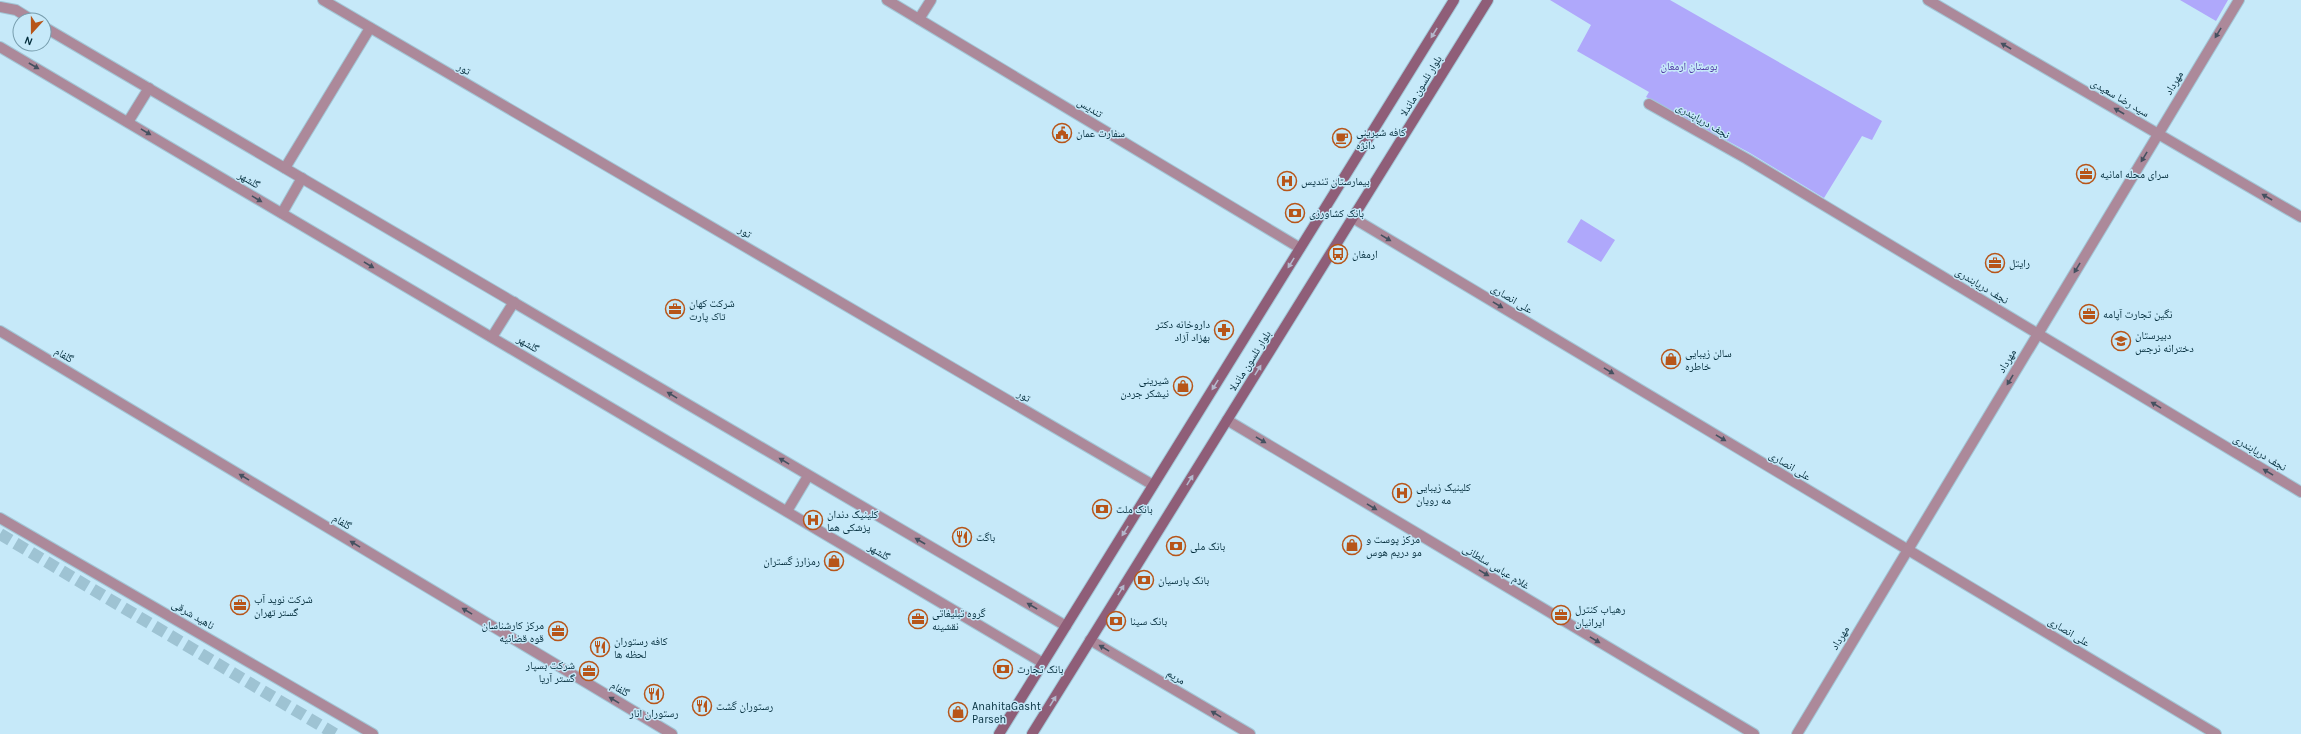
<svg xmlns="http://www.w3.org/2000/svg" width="2301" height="734" viewBox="0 0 2301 734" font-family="Karla,'Noto Naskh Arabic',sans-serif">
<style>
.green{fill:#afa8fb}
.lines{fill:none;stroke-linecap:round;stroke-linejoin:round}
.highway-tunnel{stroke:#9ec3d3;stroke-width:12;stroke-dasharray:12 6;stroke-linecap:butt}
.street-casing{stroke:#a2c7d7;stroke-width:12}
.secondary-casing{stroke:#a2c7d7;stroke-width:12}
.street{stroke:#ac899a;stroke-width:10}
.secondary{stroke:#8f5e78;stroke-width:10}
.oneway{fill:#b3b8cc}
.oneway2{fill:#455160}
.labels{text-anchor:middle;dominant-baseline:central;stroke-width:3;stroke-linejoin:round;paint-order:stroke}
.park-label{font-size:11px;fill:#4d35a1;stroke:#c6e9f9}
.street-label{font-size:11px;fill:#002b3a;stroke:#c6e9f9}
.poi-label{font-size:11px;fill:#002b3a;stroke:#c6e9f9;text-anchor:start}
</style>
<rect width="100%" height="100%" fill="#c6e9f9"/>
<g class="green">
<path d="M1550,0H1670L1882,121L1872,140L1862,136L1824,198L1750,153L1646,97L1649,92L1577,51L1591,25Z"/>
<path d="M2180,0H2228L2216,21Z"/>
<path d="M1581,219L1615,240L1601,262L1567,242Z"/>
</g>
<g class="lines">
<path class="highway-tunnel" d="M0,534L335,734"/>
<defs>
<g id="street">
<path d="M323,0L1153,485"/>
<path d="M887,0L1300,248"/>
<path d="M1928,0L2301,217"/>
<path d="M0,7L16,10L32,20"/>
<path d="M919,19L931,0"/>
<path d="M44,27L1066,626"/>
<path d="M0,47L1043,663"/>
<path d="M1649,104L1747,159L2301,492"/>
<path d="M128,122L149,88"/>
<path d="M285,168L370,28"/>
<path d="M282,213L302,178"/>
<path d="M1353,218L2216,734"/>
<path d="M0,331L672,734"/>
<path d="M492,337L514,302"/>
<path d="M1227,420L1754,734"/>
<path d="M787,511L808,476"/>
<path d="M0,518L373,734"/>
<path d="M1090,640L1250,734"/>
<path d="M1797,734L2239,0"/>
</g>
<g id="secondary">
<path d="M999,734L1454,0"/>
<path d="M1032,734L1488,0"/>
</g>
</defs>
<use href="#street" class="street-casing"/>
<use href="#secondary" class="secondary-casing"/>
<use href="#street" class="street"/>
<use href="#secondary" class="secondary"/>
</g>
<defs><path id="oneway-solid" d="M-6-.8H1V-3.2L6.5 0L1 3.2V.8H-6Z"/></defs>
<g class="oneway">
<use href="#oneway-solid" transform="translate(1434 33) rotate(122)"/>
<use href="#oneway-solid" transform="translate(1291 263) rotate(122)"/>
<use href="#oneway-solid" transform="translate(1258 370) rotate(-58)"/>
<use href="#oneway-solid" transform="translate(1215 385) rotate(122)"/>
<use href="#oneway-solid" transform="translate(1190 480) rotate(-58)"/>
<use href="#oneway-solid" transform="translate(1125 531) rotate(122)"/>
<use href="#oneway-solid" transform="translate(1121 590) rotate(-58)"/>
<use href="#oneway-solid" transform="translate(1053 701) rotate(-58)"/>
</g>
<g class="oneway2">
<use href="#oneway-solid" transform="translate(2218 33) rotate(121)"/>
<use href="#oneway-solid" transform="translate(2006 46) rotate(-150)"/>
<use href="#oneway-solid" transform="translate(34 66) rotate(30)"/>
<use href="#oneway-solid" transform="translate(2119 111) rotate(-150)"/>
<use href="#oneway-solid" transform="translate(146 132) rotate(31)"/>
<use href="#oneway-solid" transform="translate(2144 157) rotate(121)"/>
<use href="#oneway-solid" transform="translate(2267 197) rotate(-150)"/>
<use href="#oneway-solid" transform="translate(257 199) rotate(31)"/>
<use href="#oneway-solid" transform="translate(1386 238) rotate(31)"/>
<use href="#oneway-solid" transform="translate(369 265) rotate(31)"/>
<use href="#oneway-solid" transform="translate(2077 268) rotate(121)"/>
<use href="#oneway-solid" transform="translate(1498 305) rotate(31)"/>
<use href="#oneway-solid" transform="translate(1609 371) rotate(31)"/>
<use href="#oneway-solid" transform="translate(2010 380) rotate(121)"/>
<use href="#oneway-solid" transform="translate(672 395) rotate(-149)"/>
<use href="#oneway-solid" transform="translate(2156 405) rotate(-149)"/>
<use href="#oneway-solid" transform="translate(1721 438) rotate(31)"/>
<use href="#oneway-solid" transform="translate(1261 440) rotate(31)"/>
<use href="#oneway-solid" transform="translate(784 461) rotate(-149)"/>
<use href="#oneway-solid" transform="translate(2268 472) rotate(-149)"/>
<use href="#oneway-solid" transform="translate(244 477) rotate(-149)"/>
<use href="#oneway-solid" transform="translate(1372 507) rotate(31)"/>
<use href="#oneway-solid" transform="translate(920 541) rotate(-150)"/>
<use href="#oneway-solid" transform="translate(355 544) rotate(-149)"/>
<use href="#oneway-solid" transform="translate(1484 573) rotate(31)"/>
<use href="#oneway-solid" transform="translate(1032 606) rotate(-150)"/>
<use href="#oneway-solid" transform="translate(467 611) rotate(-149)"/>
<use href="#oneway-solid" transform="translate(1595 640) rotate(31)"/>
<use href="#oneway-solid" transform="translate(1104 648) rotate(-149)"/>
<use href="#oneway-solid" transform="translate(614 700) rotate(-149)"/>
<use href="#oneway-solid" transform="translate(1216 714) rotate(-149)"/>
</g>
<defs>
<symbol id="civic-ring" viewBox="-11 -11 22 22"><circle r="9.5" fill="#c6e9f9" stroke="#b75519" stroke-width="1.5"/><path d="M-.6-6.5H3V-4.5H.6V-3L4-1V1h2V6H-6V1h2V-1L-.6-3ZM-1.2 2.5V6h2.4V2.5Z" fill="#b75519"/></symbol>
<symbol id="cafe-ring" viewBox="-11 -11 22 22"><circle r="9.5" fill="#c6e9f9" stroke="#b75519" stroke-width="1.5"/><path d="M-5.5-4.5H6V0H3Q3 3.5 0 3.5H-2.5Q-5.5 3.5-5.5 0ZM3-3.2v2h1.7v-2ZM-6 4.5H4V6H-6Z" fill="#b75519"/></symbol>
<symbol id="office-ring" viewBox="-11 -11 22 22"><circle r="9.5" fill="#c6e9f9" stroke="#b75519" stroke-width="1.5"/><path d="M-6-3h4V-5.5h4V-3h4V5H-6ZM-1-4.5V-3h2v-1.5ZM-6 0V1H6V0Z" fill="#b75519"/></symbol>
<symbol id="hospital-ring" viewBox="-11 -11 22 22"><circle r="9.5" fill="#c6e9f9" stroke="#b75519" stroke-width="1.5"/><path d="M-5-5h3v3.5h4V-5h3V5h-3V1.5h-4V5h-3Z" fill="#b75519"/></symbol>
<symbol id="bank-ring" viewBox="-11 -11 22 22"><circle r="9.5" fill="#c6e9f9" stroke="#b75519" stroke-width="1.5"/><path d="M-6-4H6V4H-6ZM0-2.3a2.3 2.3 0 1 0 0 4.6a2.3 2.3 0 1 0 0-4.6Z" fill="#b75519"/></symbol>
<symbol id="bus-ring" viewBox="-11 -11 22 22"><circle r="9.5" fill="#c6e9f9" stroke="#b75519" stroke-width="1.5"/><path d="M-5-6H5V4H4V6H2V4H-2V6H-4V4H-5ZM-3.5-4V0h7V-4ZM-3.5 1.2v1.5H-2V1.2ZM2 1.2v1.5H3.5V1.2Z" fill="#b75519"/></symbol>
<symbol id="pharmacy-ring" viewBox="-11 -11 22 22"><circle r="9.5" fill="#c6e9f9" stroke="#b75519" stroke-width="1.5"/><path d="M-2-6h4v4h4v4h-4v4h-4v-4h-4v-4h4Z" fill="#b75519"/></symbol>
<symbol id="school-ring" viewBox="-11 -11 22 22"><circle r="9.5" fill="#c6e9f9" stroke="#b75519" stroke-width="1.5"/><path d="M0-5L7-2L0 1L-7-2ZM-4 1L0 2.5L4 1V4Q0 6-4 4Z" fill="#b75519"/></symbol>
<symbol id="shop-ring" viewBox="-11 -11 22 22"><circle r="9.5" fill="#c6e9f9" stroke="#b75519" stroke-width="1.5"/><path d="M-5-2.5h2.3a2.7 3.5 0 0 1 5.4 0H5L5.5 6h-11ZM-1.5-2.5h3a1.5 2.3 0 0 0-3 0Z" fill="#b75519"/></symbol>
<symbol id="restaurant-ring" viewBox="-11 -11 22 22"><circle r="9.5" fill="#c6e9f9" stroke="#b75519" stroke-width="1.5"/><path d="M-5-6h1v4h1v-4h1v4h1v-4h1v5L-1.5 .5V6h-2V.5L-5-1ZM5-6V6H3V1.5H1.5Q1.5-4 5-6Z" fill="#b75519"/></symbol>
</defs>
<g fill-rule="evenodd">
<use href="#civic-ring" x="1051" y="122" width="22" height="22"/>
<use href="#cafe-ring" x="1331" y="127" width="22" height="22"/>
<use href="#office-ring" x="2075" y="163" width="22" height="22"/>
<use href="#hospital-ring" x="1276" y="170" width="22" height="22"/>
<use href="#bank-ring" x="1284" y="202" width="22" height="22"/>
<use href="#bus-ring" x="1327" y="243" width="22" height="22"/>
<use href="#office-ring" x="1984" y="252" width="22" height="22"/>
<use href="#office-ring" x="664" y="298" width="22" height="22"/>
<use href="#office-ring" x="2078" y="303" width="22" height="22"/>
<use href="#pharmacy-ring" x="1213" y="319" width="22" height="22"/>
<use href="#school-ring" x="2110" y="330" width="22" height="22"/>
<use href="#shop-ring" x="1660" y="348" width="22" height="22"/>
<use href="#shop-ring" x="1172" y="375" width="22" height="22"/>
<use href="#hospital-ring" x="1391" y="482" width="22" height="22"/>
<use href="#bank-ring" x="1091" y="498" width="22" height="22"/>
<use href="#hospital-ring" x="802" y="509" width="22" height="22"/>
<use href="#restaurant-ring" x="951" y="526" width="22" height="22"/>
<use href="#shop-ring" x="1341" y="534" width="22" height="22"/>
<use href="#bank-ring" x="1165" y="535" width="22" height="22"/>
<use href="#shop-ring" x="823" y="550" width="22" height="22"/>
<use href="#bank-ring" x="1133" y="569" width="22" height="22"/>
<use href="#office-ring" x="229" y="594" width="22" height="22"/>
<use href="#office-ring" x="1550" y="604" width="22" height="22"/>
<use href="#office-ring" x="907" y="608" width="22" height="22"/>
<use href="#bank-ring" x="1105" y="610" width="22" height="22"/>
<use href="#office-ring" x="547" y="620" width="22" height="22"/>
<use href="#restaurant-ring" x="589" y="636" width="22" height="22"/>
<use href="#bank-ring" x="992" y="658" width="22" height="22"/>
<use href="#office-ring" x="578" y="660" width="22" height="22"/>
<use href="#restaurant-ring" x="643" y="683" width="22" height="22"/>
<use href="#restaurant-ring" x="691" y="695" width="22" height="22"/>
<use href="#shop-ring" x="947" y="701" width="22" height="22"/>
</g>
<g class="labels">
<g class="park-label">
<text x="1689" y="66">بوستان ارمغان</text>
</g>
<g class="street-label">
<text transform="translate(464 69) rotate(30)">تور</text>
<text transform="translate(2174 83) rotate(-59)">مهرداد</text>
<text transform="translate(1421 86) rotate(-58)">بلوار نلسون ماندلا</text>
<text transform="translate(2120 98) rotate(30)">سید رضا سعیدی</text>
<text transform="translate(1090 108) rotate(31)">تندیس</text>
<text transform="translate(1703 121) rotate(30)">نجف دریابندری</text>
<text transform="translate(249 180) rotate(31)">گلشهر</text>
<text transform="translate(745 232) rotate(31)">تور</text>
<text transform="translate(1982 286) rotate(31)">نجف دریابندری</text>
<text transform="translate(1512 299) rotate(31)">علی انصاری</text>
<text transform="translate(528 344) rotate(31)">گلشهر</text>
<text transform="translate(64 355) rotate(31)">گلفام</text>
<text transform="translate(1250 361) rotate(-58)">بلوار نلسون ماندلا</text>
<text transform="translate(2007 361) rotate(-59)">مهرداد</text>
<text transform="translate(1024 396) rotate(30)">تور</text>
<text transform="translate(2260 453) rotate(31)">نجف دریابندری</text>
<text transform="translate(1790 466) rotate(31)">علی انصاری</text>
<text transform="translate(342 522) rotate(31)">گلفام</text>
<text transform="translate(879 552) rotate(31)">گلشهر</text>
<text transform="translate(1496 567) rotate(31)">غلام عباس سلطانی</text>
<text transform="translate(193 615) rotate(30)">ناهید شرقی</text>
<text transform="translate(2069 632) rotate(31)">علی انصاری</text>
<text transform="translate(1840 638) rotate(-59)">مهرداد</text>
<text transform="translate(1176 677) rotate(31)">مریم</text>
<text transform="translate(620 689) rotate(31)">گلفام</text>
</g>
<g class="poi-label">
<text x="1356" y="132">کافه شیرینی<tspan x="1356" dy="13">دانژه</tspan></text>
<text x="1076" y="133">سفارت عمان</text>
<text x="2100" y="174">سرای محله امانیه</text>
<text x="1301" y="181">بیمارستان تندیس</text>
<text x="1309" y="213">بانک کشاورزی</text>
<text x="1352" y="254">ارمغان</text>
<text x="2009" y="263">رایتل</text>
<text x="689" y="303">شرکت کهان<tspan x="689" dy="13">تاک پارت</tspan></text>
<text x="2103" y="314">نگین تجارت آپامه</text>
<text x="1210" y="324" text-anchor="end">داروخانه دکتر<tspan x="1210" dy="13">بهزاد آزاد</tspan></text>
<text x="2135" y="335">دبیرستان<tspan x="2135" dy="13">دخترانه نرجس</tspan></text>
<text x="1685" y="353">سالن زیبایی<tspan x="1685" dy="13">خاطره</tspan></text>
<text x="1169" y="380" text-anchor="end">شیرینی<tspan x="1169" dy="13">نیشکر جردن</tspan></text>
<text x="1416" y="487">کلینیک زیبایی<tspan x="1416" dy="13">مه رویان</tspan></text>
<text x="1116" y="509">بانک ملت</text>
<text x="827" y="514">کلینیک دندان<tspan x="827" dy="13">پزشکی هما</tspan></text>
<text x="976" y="537">باگت</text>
<text x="1366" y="539">مرکز پوست و<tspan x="1366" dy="13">مو دریم هوس</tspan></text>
<text x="1190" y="546">بانک ملی</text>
<text x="820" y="561" text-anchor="end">رمزارز گستران</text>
<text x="1158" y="580">بانک پارسیان</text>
<text x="254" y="599">شرکت نوید آب<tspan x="254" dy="13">گستر تهران</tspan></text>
<text x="1575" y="609">رهیاب کنترل<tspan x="1575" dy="13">ایرانیان</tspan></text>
<text x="932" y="613">گروه تبلیغاتی<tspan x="932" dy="13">نقشینه</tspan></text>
<text x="1130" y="621">بانک سینا</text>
<text x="544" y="625" text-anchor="end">مرکز کارشناسان<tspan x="544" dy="13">قوه قضائیه</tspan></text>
<text x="614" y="641">کافه رستوران<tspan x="614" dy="13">لحظه ها</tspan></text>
<text x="575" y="665" text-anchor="end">شرکت بسپار<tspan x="575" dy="13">گستر آریا</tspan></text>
<text x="1017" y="669">بانک تجارت</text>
<text x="716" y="706">رستوران گشت</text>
<text x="972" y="706">AnahitaGasht<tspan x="972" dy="13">Parseh</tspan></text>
<text x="654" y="713" text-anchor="middle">رستوران انار</text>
</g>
</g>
<g transform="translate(32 32) rotate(201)"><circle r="19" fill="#c6e9f9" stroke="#779dad"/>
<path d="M0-3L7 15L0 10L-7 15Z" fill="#b75519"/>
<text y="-6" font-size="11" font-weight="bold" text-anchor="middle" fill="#002b3a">N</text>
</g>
</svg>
